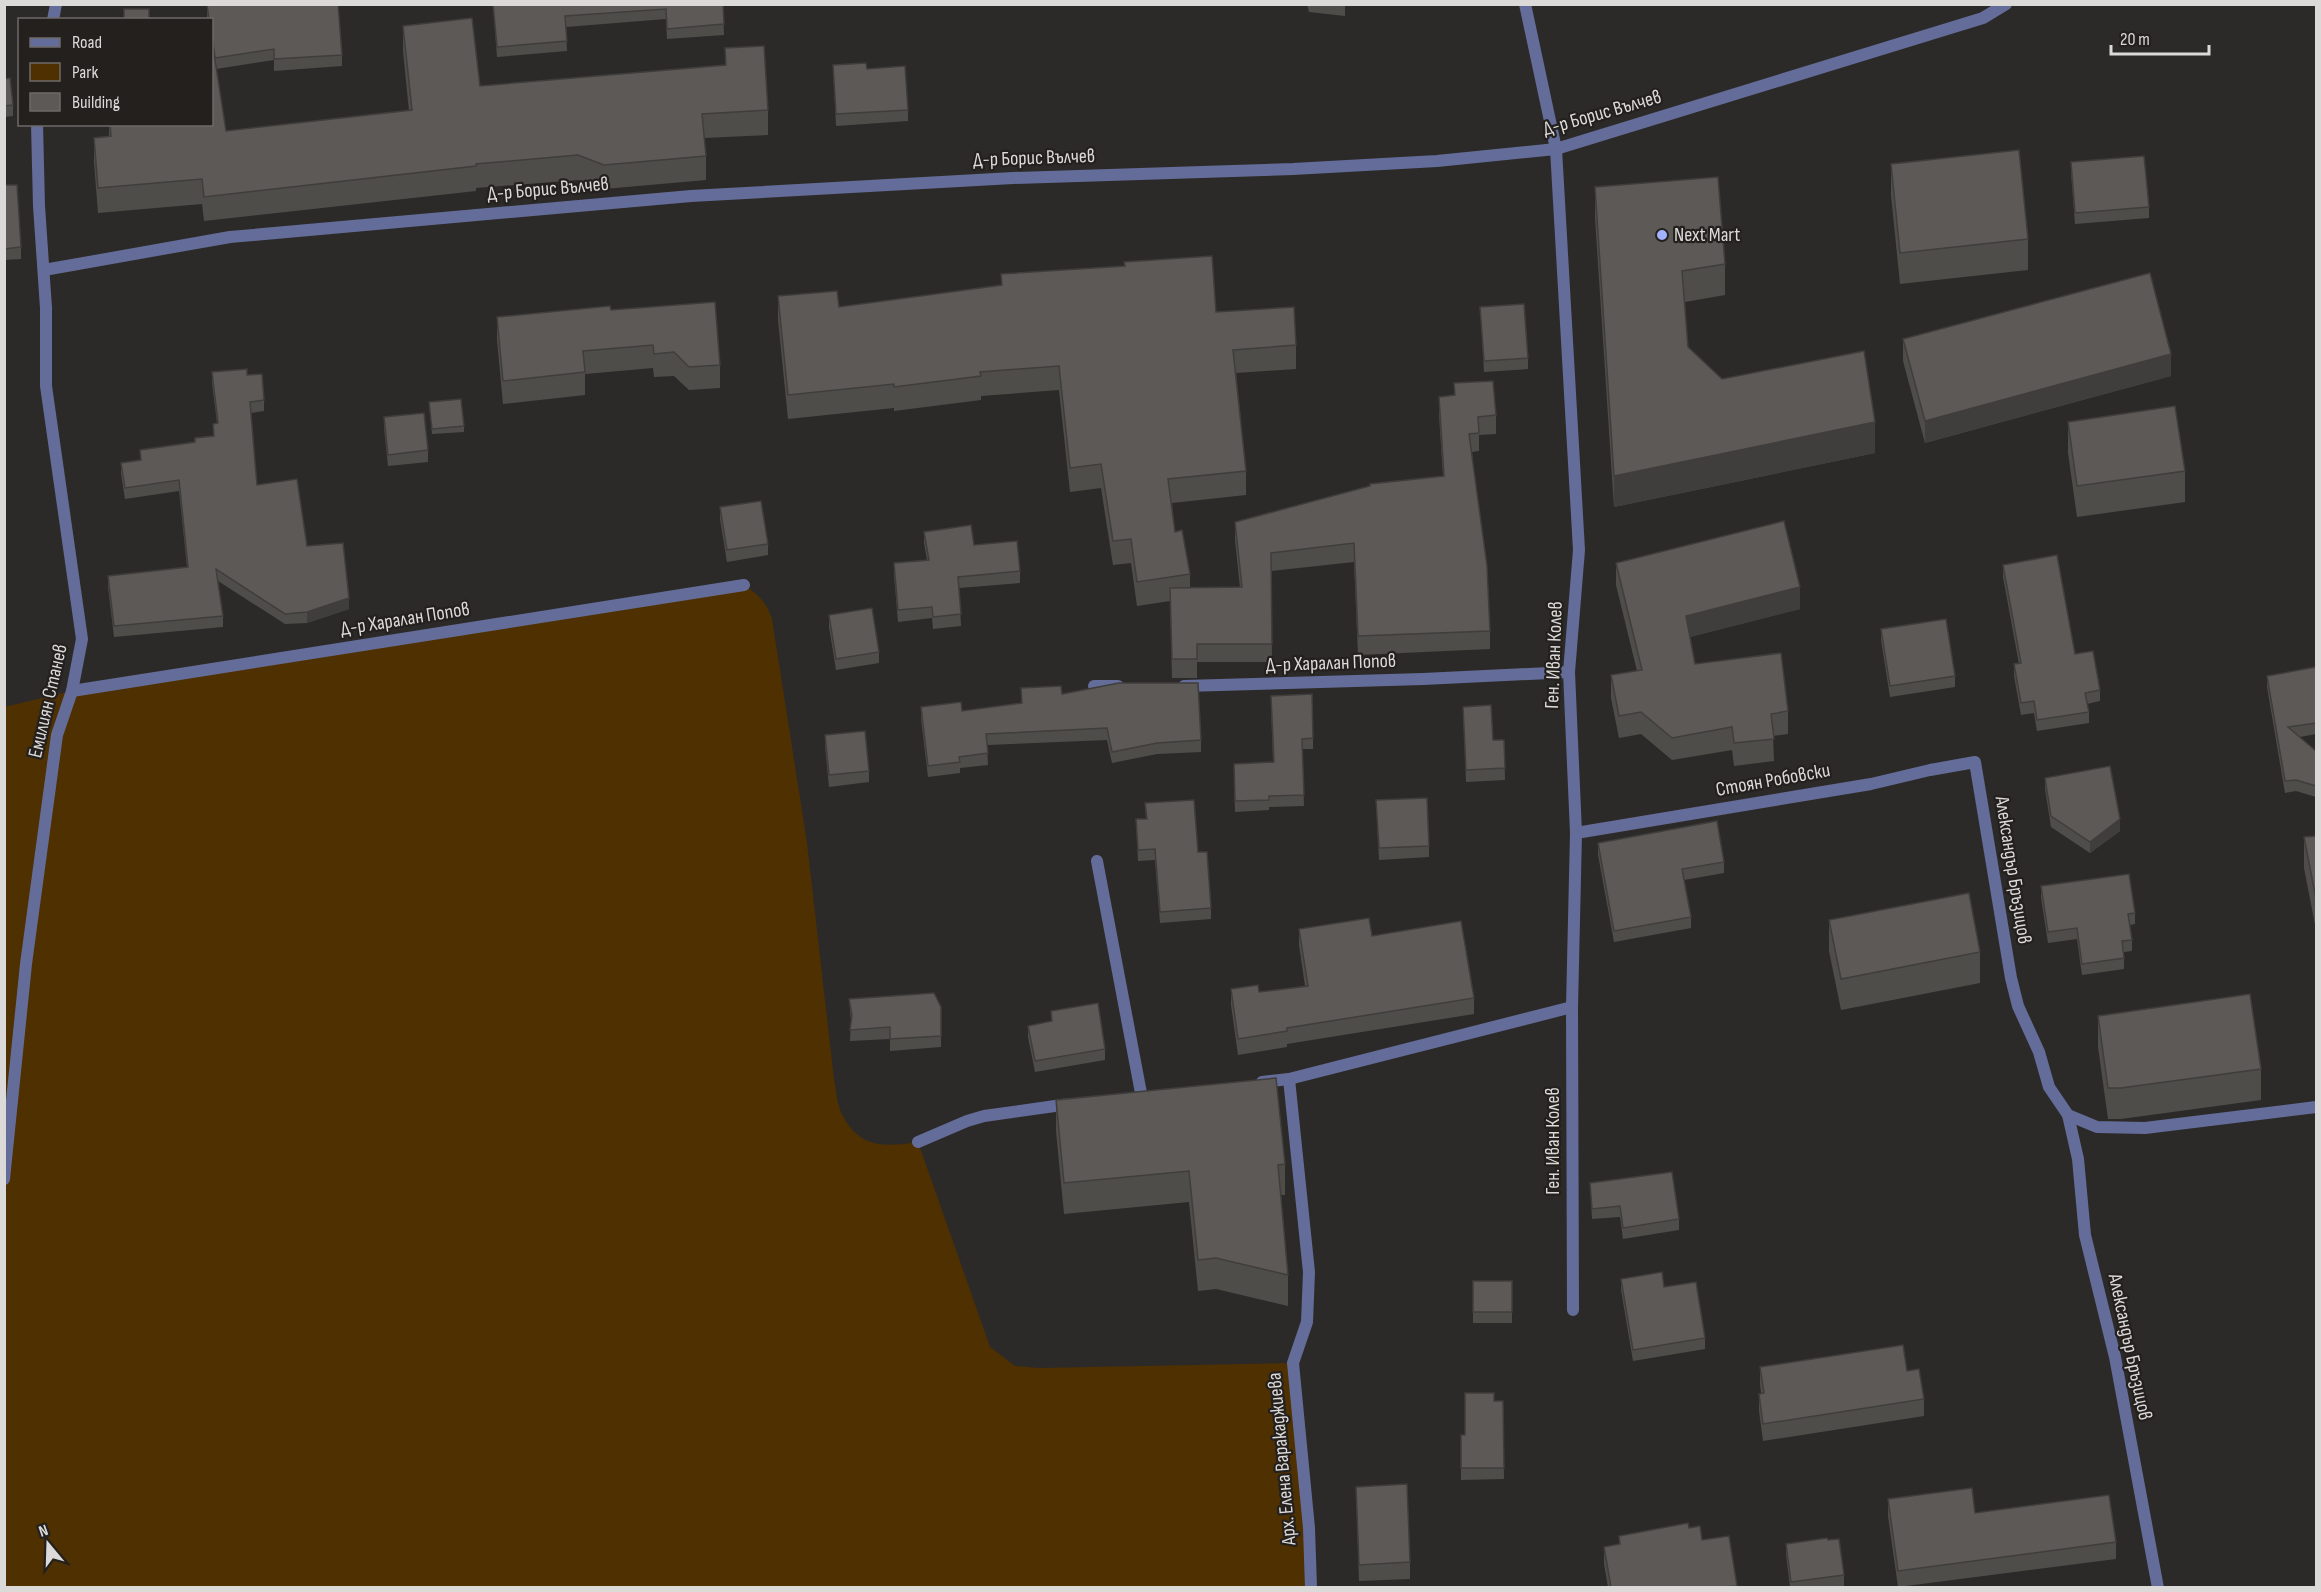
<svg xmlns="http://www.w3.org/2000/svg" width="2321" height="1592" viewBox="0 0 2321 1592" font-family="'Sofia Sans Condensed',sans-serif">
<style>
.green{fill:#4f3001}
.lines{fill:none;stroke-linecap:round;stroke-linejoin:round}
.street{stroke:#646d99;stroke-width:12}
.wall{fill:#4f4d4a}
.shaded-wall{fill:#403e3c}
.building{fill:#5c5956;stroke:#403e3c;stroke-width:1.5}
.poi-dot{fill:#a3b2fd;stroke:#23201e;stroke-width:2}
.labels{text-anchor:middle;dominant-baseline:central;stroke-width:4.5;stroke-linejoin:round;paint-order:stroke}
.street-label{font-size:20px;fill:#dbdad8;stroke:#23201e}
.poi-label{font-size:20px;fill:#dbdad8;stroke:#23201e;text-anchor:start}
</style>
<rect width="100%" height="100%" fill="#2c2a28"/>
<path class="green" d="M744,585C759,595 766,602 772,619L807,843L834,1079C836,1090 837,1106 843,1116C860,1149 887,1147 918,1142L990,1347L1015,1366L1039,1368L1293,1363L1311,1587H5L4,707L72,691Z"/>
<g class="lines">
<g class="street">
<path d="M1525,4L1556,149L1579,550L1569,672L1576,833L1572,1007L1573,1310"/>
<path d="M53,20L56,4"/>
<path d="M44,270L230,237L691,196L1013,178L1293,169L1437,161L1556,149L1983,18L2006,4"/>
<path d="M1094,686H1118"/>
<path d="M1184,686L1423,679L1569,672"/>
<path d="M72,691L744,585"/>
<path d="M1576,833L1871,784L1930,770L1975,762L2011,978L2018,1006L2039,1052L2049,1087L2068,1115L2097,1127L2145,1128L2316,1107"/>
<path d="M1097,861L1141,1093"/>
<path d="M1289,1079L1309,1272L1307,1322L1293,1363L1309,1528L1311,1588"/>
<path d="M1262,1082L1289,1079L1572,1007"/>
<path d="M2068,1115L2078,1159L2085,1235L2115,1357L2158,1588"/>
<path d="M918,1142L967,1121L984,1116L1069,1104"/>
<path d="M4,1179L26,964L57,735L72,691L82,639L46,386V308L39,206L37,124"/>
</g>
</g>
<g class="wall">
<path d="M207,4L342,55V66L274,71V60L216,69L226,131L409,111L403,51V26L480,86L725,65V48L768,110V135L704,138L706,156V180L604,189L578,180L476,188V191L204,221L202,204L98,213L94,163V138L109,137V124H212V20H207Z"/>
<path d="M493,4H723L724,35L667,39L666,19L566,27L567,51L497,57Z"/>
<path d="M1307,4H1345V16L1309,12Z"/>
<path d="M833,65L867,69L908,110V121L836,126Z"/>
<path d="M4,79L13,105V116L4,117Z"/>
<path d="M2071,162L2149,207V218L2075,224L2071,173Z"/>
<path d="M1891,164L2028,239V270L1900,284L1891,195Z"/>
<path d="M4,185L21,247V259L4,260Z"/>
<path d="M1595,187L1725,264V295L1685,302L1688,347L1722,379L1875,453L1614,507L1595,218Z"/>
<path d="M1001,274L1216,312L1296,345V369L1236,373L1246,471V495L1172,503L1175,532L1190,574V588H1240L1235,540V522L1443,476L1439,416V397L1454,395V383L1496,415V434L1479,435V451L1472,452L1490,631V649L1358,655L1354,562L1271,571L1272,662H1197V678H1172L1170,601L1137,606L1131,563L1113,565L1101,488L1070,492L1059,390L981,396V400L894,411V408L788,419L778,320V296L839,307L1001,285Z"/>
<path d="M1480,307L1528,358V369L1484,372Z"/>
<path d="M611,310L720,365V388L689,390L674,376L654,377L653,368L585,374V395L503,404L497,340V317Z"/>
<path d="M1903,339L2171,376L1925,443L1903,361Z"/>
<path d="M212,372L247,375L264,400V411L251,413L257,485L307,546L349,609L307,623L285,624L218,581L223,616V627L114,637L108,587V576L187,567L179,491L125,499L121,474V463L140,460V450L195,442L213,436V424L217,423L212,383Z"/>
<path d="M429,402L464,426V432L432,434Z"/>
<path d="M384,417L428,450V462L388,466L384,428Z"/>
<path d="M2068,422L2185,471V502L2077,517L2068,453Z"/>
<path d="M720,507L768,544V555L727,562L720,519Z"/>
<path d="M924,532L974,545L1020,571V583L959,588L961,626L933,629L932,618L898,622L894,575V563L927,560L924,543Z"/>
<path d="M1616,563L1800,609L1690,637L1695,664L1788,711V734L1773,736L1774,761L1734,766L1732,750L1672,760L1641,734L1619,738L1611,698V675L1637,671L1616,585Z"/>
<path d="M2003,565L2075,654L2100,690V701L2087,704L2089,712V723L2037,731L2034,713L2021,715L2014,676V664H2019L2003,577Z"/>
<path d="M829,615L879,652V663L836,670L829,627Z"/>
<path d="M1881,629L1955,676V687L1890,697L1881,640Z"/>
<path d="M2316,667V734L2300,737L2316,751V797L2296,791L2285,793L2267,687V676Z"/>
<path d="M1021,688L1062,694L1201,740V752L1157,754L1112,763L1107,740L987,745L988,765L960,768V773L928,777L921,719V707L962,711L1021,703Z"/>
<path d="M1271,707L1313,738V749H1302L1304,806L1269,807V810L1235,812L1234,775L1273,762Z"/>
<path d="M1463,707L1493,740H1504L1505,780L1466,782Z"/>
<path d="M825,735L869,771V782L829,787L825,746Z"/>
<path d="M2045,778L2120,831L2090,853L2051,827L2045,789Z"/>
<path d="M1376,800L1429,846V857L1379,860Z"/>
<path d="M1145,803L1198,852L1211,908V919L1160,923L1155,860L1138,861L1136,819H1146Z"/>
<path d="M2316,836V930L2304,868V837Z"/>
<path d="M1598,843L1724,862V873L1684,880L1691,917V928L1614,942L1598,855Z"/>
<path d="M2041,886L2135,913V924L2130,925L2132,940V951L2124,952V969L2082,975L2077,939L2048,943L2041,898Z"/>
<path d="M1829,920L1980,952V983L1841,1010L1829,951Z"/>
<path d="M1299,929L1372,936L1474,998V1014L1287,1044V1047L1238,1055L1231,1005V989L1259,992L1305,986L1299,945Z"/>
<path d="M849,999L941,1007V1047L890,1051V1039L850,1041L851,1021Z"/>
<path d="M1051,1011L1105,1049V1060L1035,1072L1028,1037V1026L1051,1022Z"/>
<path d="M2098,1016L2261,1069V1100L2121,1119H2108L2098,1047Z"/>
<path d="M1056,1100L1285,1164V1195H1281L1288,1275V1306L1216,1289L1198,1291L1189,1202L1064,1214L1056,1131Z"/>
<path d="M1590,1183L1679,1219V1230L1623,1239L1620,1217L1592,1219Z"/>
<path d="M1621,1279L1664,1287L1705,1338V1349L1633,1361L1621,1290Z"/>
<rect x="1473" y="1281" width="39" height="42"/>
<path d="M1760,1367L1907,1371L1924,1399V1416L1763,1441L1759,1411V1394L1761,1393L1760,1384Z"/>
<path d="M1494,1401H1503L1504,1479L1461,1480V1435H1465Z"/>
<path d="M1356,1487L1410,1562V1579L1359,1581Z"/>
<path d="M1888,1499L1975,1513L2116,1542V1559L1898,1587L1888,1516Z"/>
<path d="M1689,1528L1702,1540L1729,1536L1737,1587H1608L1604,1564V1547L1619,1545V1536Z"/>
<path d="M1828,1540L1844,1575V1586L1833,1587H1790L1786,1555V1544Z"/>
</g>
<g class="shaded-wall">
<path d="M2171,354V376L1925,443V421Z"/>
<path d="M1875,422V453L1614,507V476Z"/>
<path d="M1800,587V609L1686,638V616Z"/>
<path d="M349,598V609L307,623V612Z"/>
<path d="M2120,819V831L2090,853V842Z"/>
</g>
<g class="building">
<path d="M207,4H338L342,55L274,59V49L215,58L212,36V20H209Z"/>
<path d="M493,4H723L724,24L667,29L666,9L565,16L567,41L497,47Z"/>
<rect x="124" y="9" width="25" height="11"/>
<path d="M472,18L480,86L726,65L725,48L764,46L768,110L702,114L706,156L604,165L578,155L476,164V166L204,197L202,179L98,188L94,138L111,136L110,124H212V47H213L226,131L412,110L403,26Z"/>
<path d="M866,63L867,69L905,66L908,110L836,114L833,65Z"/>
<path d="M10,78L13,105L4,106V79Z"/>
<path d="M2019,150L2028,239L1900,253L1891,164Z"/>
<path d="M2144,156L2149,207L2075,213L2071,162Z"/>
<path d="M1718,177L1725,264L1682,271L1688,347L1722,379L1864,351L1875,422L1614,476L1595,187Z"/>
<path d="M4,185H17L21,247L4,249Z"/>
<path d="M1212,256L1216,312L1294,307L1296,345L1233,350L1246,471L1168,479L1175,532L1182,530L1190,574L1137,582L1131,539L1113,541L1101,464L1070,468L1059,366L980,372L981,376L894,387V384L788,395L778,296L837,291L839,307L1002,285L1001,274L1125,266L1124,262Z"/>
<path d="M2150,273L2171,354L1925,421L1903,339Z"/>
<path d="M715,302L720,365L689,367L674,352L654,354L653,345L583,351L585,372L503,381L497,317L610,306L611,310Z"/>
<path d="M1524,304L1528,358L1484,361L1480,307Z"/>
<path d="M247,369V375L262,374L264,400L250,402L257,485L297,479L307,546L343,543L349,598L307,612L285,614L216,569L223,616L114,626L108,576L188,567L179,480L125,488L121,463L141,460L140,450L195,442V438L214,436L213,424L218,423L212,372Z"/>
<path d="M1493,381L1496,415L1478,417L1479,433L1469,434L1487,566L1490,631L1358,636L1354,543L1271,553L1272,644H1197V659H1172L1170,588L1242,587L1235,522L1370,486V484L1444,476L1439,397L1455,395L1454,383Z"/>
<path d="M461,399L464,426L432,429L429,402Z"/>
<path d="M2175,406L2185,471L2077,486L2068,422Z"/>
<path d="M424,413L428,450L388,455L384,417Z"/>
<path d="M761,501L768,544L727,550L720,507Z"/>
<path d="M1784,521L1800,587L1686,616L1695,664L1781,653L1788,711L1771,714L1774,739L1734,743L1732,727L1672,738L1641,712L1619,716L1611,675L1642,670L1616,563Z"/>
<path d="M971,525L974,545L1017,541L1020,571L958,577L961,614L933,617L932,607L898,610L894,563L929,560L924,532Z"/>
<path d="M2057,555L2075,654L2093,651L2100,690L2085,693L2089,712L2037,720L2034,701L2021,703L2014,664L2021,663L2003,565Z"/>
<path d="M872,608L879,652L836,659L829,615Z"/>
<path d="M1946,619L1955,676L1890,686L1881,629Z"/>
<path d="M2316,667V723L2288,727L2316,751V786L2296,780L2285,781L2267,676Z"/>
<path d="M1119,683H1198L1201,740L1157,743L1112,752L1107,728L986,734L988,753L959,757L960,762L928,766L921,707L961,702L962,711L1022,703L1021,688L1061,686L1062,694Z"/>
<path d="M1312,694L1313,738L1302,739L1304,795L1269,796V800L1235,801L1234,764L1274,762L1271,696Z"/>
<path d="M1491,705L1493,740H1504L1505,768L1466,770L1463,707Z"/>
<path d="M865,731L869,771L829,775L825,735Z"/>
<path d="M2110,766L2120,819L2090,842L2051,816L2045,778Z"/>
<path d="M1427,798L1429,846L1379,848L1376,800Z"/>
<path d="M1194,800L1198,852H1207L1211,908L1160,912L1155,849L1138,850L1136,819H1147L1145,803Z"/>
<path d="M1717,821L1724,862L1682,869L1691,917L1614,931L1598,843Z"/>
<path d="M2316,836V899L2304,837Z"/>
<path d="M2129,874L2135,913L2128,914L2132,940L2122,941L2124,958L2082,964L2077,928L2048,932L2041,886Z"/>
<path d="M1969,893L1980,952L1841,979L1829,920Z"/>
<path d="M1369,918L1372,936L1461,921L1474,998L1287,1028V1031L1238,1039L1231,989L1258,985L1259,992L1308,986L1299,929Z"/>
<path d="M934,993L941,1007V1036L890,1039V1027L850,1030L852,1015L849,999Z"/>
<path d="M2250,994L2261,1069L2121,1088H2108L2098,1016Z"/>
<path d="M1098,1003L1105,1049L1035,1061L1028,1026L1052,1021L1051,1011Z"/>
<path d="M1276,1078L1285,1164L1278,1165L1288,1275L1216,1258L1198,1260L1189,1171L1064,1183L1056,1100Z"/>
<path d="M1672,1172L1679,1219L1623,1228L1620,1206L1592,1209L1590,1183Z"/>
<path d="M1662,1272L1664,1287L1696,1282L1705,1338L1633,1350L1621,1279Z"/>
<rect x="1473" y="1281" width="39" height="31"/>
<path d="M1903,1345L1907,1371L1919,1369L1924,1399L1763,1424L1759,1394L1764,1393L1760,1367Z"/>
<path d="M1465,1393H1494V1401H1503L1504,1468H1461V1435H1465Z"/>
<path d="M1407,1484L1410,1562L1359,1565L1356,1487Z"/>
<path d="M1972,1488L1975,1513L2109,1495L2116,1542L1898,1571L1888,1499Z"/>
<path d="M1688,1523L1689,1528L1700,1526L1702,1540L1729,1536L1737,1586L1725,1587H1611L1604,1547L1620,1544L1619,1536Z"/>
<path d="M1827,1538L1828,1540L1839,1539L1844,1575L1791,1582L1786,1544Z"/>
</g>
<circle class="poi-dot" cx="1662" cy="235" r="6"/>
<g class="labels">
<g class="street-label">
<text transform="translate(1602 113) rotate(-16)">Д-р Борис Вълчев</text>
<text transform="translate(1034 158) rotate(-2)">Д-р Борис Вълчев</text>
<text transform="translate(548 189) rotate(-5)">Д-р Борис Вълчев</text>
<text transform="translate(405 619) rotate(-9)">Д-р Харалан Попов</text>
<text transform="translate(1554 655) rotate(-88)">Ген. Иван Колев</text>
<text transform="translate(1331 663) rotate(-2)">Д-р Харалан Попов</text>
<text transform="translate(48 701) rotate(-77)">Емилиян Станев</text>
<text transform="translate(1773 780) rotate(-10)">Стоян Робовски</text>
<text transform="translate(2013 870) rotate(81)">Александър Бръзицов</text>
<text transform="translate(1553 1141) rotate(-90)">Ген. Иван Колев</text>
<text transform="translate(2130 1347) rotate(78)">Александър Бръзицов</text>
<text transform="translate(1282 1459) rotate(-95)">Арх. Елена Варакаджиева</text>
</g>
<g class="poi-label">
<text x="1674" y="235">Next Mart</text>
</g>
</g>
<rect width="2321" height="1592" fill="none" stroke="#dbdad8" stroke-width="12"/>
<rect x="18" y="18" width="195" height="108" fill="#23201e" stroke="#6d6a68" stroke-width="1.5"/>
<rect x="30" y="38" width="30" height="9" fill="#646d99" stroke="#6d6a68" stroke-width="1.5"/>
<text x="72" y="48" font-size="18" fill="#dbdad8">Road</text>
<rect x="30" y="63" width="30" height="18" fill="#4f3001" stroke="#6d6a68" stroke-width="1.5"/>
<text x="72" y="78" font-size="18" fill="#dbdad8">Park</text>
<rect x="30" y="93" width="30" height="18" fill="#5c5956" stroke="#6d6a68" stroke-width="1.5"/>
<text x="72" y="108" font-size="18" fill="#dbdad8">Building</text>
<g transform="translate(48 1544) rotate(341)" stroke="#23201e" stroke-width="4.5" paint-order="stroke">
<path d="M0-4.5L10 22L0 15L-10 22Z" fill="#dbdad8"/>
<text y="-9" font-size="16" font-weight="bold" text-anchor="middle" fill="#dbdad8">N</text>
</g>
<path d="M2111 45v9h98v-9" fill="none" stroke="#dbdad8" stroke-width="3"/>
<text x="2120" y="45" font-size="18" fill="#dbdad8" stroke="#23201e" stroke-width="4.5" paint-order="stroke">20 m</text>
</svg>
